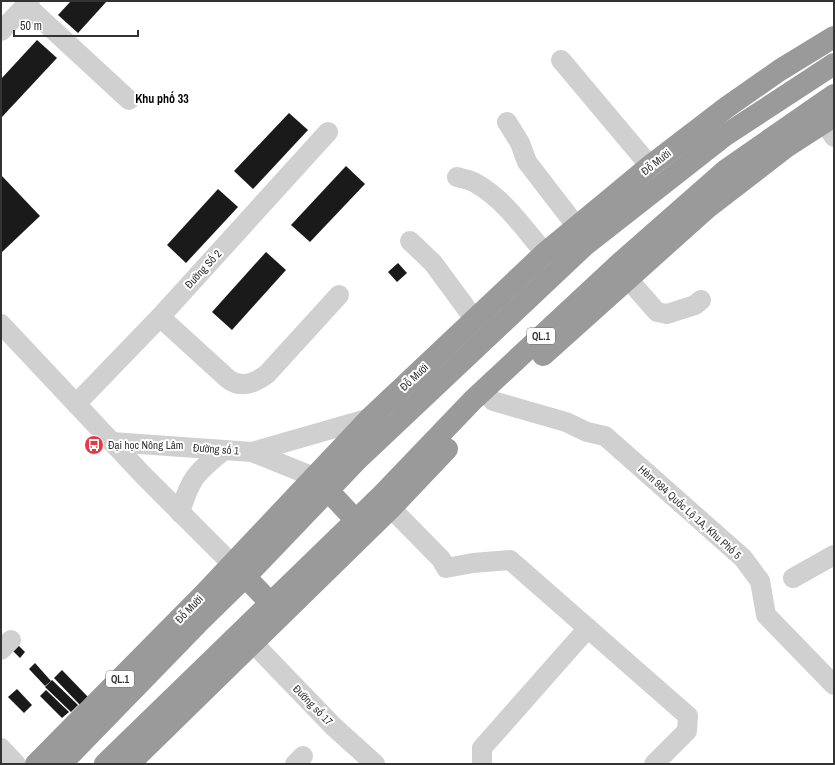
<svg xmlns="http://www.w3.org/2000/svg" width="835" height="765" viewBox="0 0 835 765" font-family="'Archivo Narrow',sans-serif">
<style>
.building{fill:#1a1a1a}
.lines{fill:none;stroke-linecap:round;stroke-linejoin:round}
.minor{stroke:#d0d0d0;stroke-width:20}
.highway{stroke:#9a9a9a;stroke-width:22}
.labels{text-anchor:middle;dominant-baseline:central;stroke-width:4;stroke-linejoin:round;paint-order:stroke}
.shield{fill:#fff;stroke:#707070;stroke-width:1}
.shield-label{font-size:10px;font-weight:bold;fill:#333}
.street-label{font-size:11px;fill:#333;stroke:#fff}
.poi-label{font-size:11px;fill:#333;stroke:#fff;text-anchor:start}
.neighbourhood-label{font-size:12px;font-weight:bold;fill:#000;stroke:#fff}
</style>
<rect width="100%" height="100%" fill="#fff"/>
<g class="building">
<path d="M71,1H107L78,33L58,15Z"/>
<path d="M37,40L57,58L1,118V79Z"/>
<path d="M289,113L308,130L253,189L234,171Z"/>
<path d="M346,166L365,184L310,242L291,225Z"/>
<path d="M1,175L40,216L1,253Z"/>
<path d="M218,189L238,207L186,263L167,245Z"/>
<path d="M266,252L286,270L232,330L212,312Z"/>
<path d="M398,263L407,273L397,282L388,272Z"/>
<path d="M16,643L25,652L20,658L11,649Z"/>
<path d="M35,663L51,681L45,686L29,669Z"/>
<path d="M62,670L89,698L81,706L54,678Z"/>
<path d="M52,680L78,705L71,712L45,687Z"/>
<path d="M17,689L32,705L24,713L8,697Z"/>
<path d="M46,690L69,712L62,718L40,696Z"/>
</g>
<g class="lines">
<g class="minor">
<path d="M26,5L129,100"/>
<path d="M1,31L30,1"/>
<path d="M561,60L650,166"/>
<path d="M507,122L520,143L527,162L577,227"/>
<path d="M824,122L834,137"/>
<path d="M457,177C463,179 472,180 477,184C505,200 524,229 545,253"/>
<path d="M410,241L433,263L475,320"/>
<path d="M627,278L657,312L667,314L695,305L701,300"/>
<path d="M160,317L228,379C241,389 255,383 267,374L339,295"/>
<path d="M1,324L143,475L232,564"/>
<path d="M493,401L566,422L587,432L605,436L743,558L760,581L766,615L834,685"/>
<path d="M76,404L160,317L328,132"/>
<path d="M112,442L252,452L314,477"/>
<path d="M252,452L370,418"/>
<path d="M380,497L441,559L446,568L473,563L510,560L688,716L687,731L654,764"/>
<path d="M180,513C190,478 196,473 224,450"/>
<path d="M793,578L834,555"/>
<path d="M253,643L334,727L375,764"/>
<path d="M1,650L11,640"/>
<path d="M1,748L16,764"/>
<path d="M295,764L303,756"/>
<path d="M482,764V748L588,628"/>
</g>
<g class="highway">
<path d="M543,355L707,208L786,147L834,116"/>
<path d="M318,480L366,531"/>
<path d="M235,566L280,613"/>
<path d="M36,764L204,594L370,418L545,253L650,166L727,107L780,70L834,37"/>
<path d="M61,764L197,624L245,577L358,459L585,245L724,136L834,64"/>
<path d="M105,764L380,497L473,400L619,264L726,170L834,95"/>
<path d="M129,764L390,509L447,449"/>
</g>
</g>
<defs>
<symbol id="bus-disc" viewBox="-11 -11 22 22"><circle r="9.5" fill="#e63946" stroke="#fff"/><path d="M-5-6H5V4H4V6H2V4H-2V6H-4V4H-5ZM-3.5-4V0h7V-4ZM-3.5 1.2v1.5H-2V1.2ZM2 1.2v1.5H3.5V1.2Z" fill="#fff"/></symbol>
</defs>
<g fill-rule="evenodd">
<use href="#bus-disc" x="83" y="434" width="22" height="22"/>
</g>
<g class="labels">
<g class="shield">
<rect x="527" y="328" width="28" height="16" rx="3"/>
<rect x="106" y="671" width="28" height="16" rx="3"/>
</g>
<g class="shield-label">
<text x="541" y="336">QL.1</text>
<text x="120" y="679">QL.1</text>
</g>
<g class="street-label">
<text transform="translate(656 162) rotate(-38)">Đỗ Mười</text>
<text transform="translate(203 269) rotate(-47)">Đường Số 2</text>
<text transform="translate(414 377) rotate(-43)">Đỗ Mười</text>
<text transform="translate(216 449) rotate(4)">Đường số 1</text>
<text transform="translate(690 512) rotate(42)">Hẻm 984 Quốc Lộ 1A, Khu Phố 5</text>
<text transform="translate(189 609) rotate(-46)">Đỗ Mười</text>
<text transform="translate(313 705) rotate(46)">Đường số 17</text>
</g>
<g class="poi-label">
<text x="108" y="445">Đại học Nông Lâm</text>
</g>
<g class="neighbourhood-label">
<text x="162" y="99">Khu phố 33</text>
</g>
</g>
<rect width="835" height="765" fill="none" stroke="#333333" stroke-width="4"/>
<path d="M14 30v6h124v-6" fill="none" stroke="#333333" stroke-width="2"/>
<text x="20" y="30" font-size="12" fill="#333333" stroke="#ffffff" stroke-width="3" paint-order="stroke">50 m</text>
</svg>
